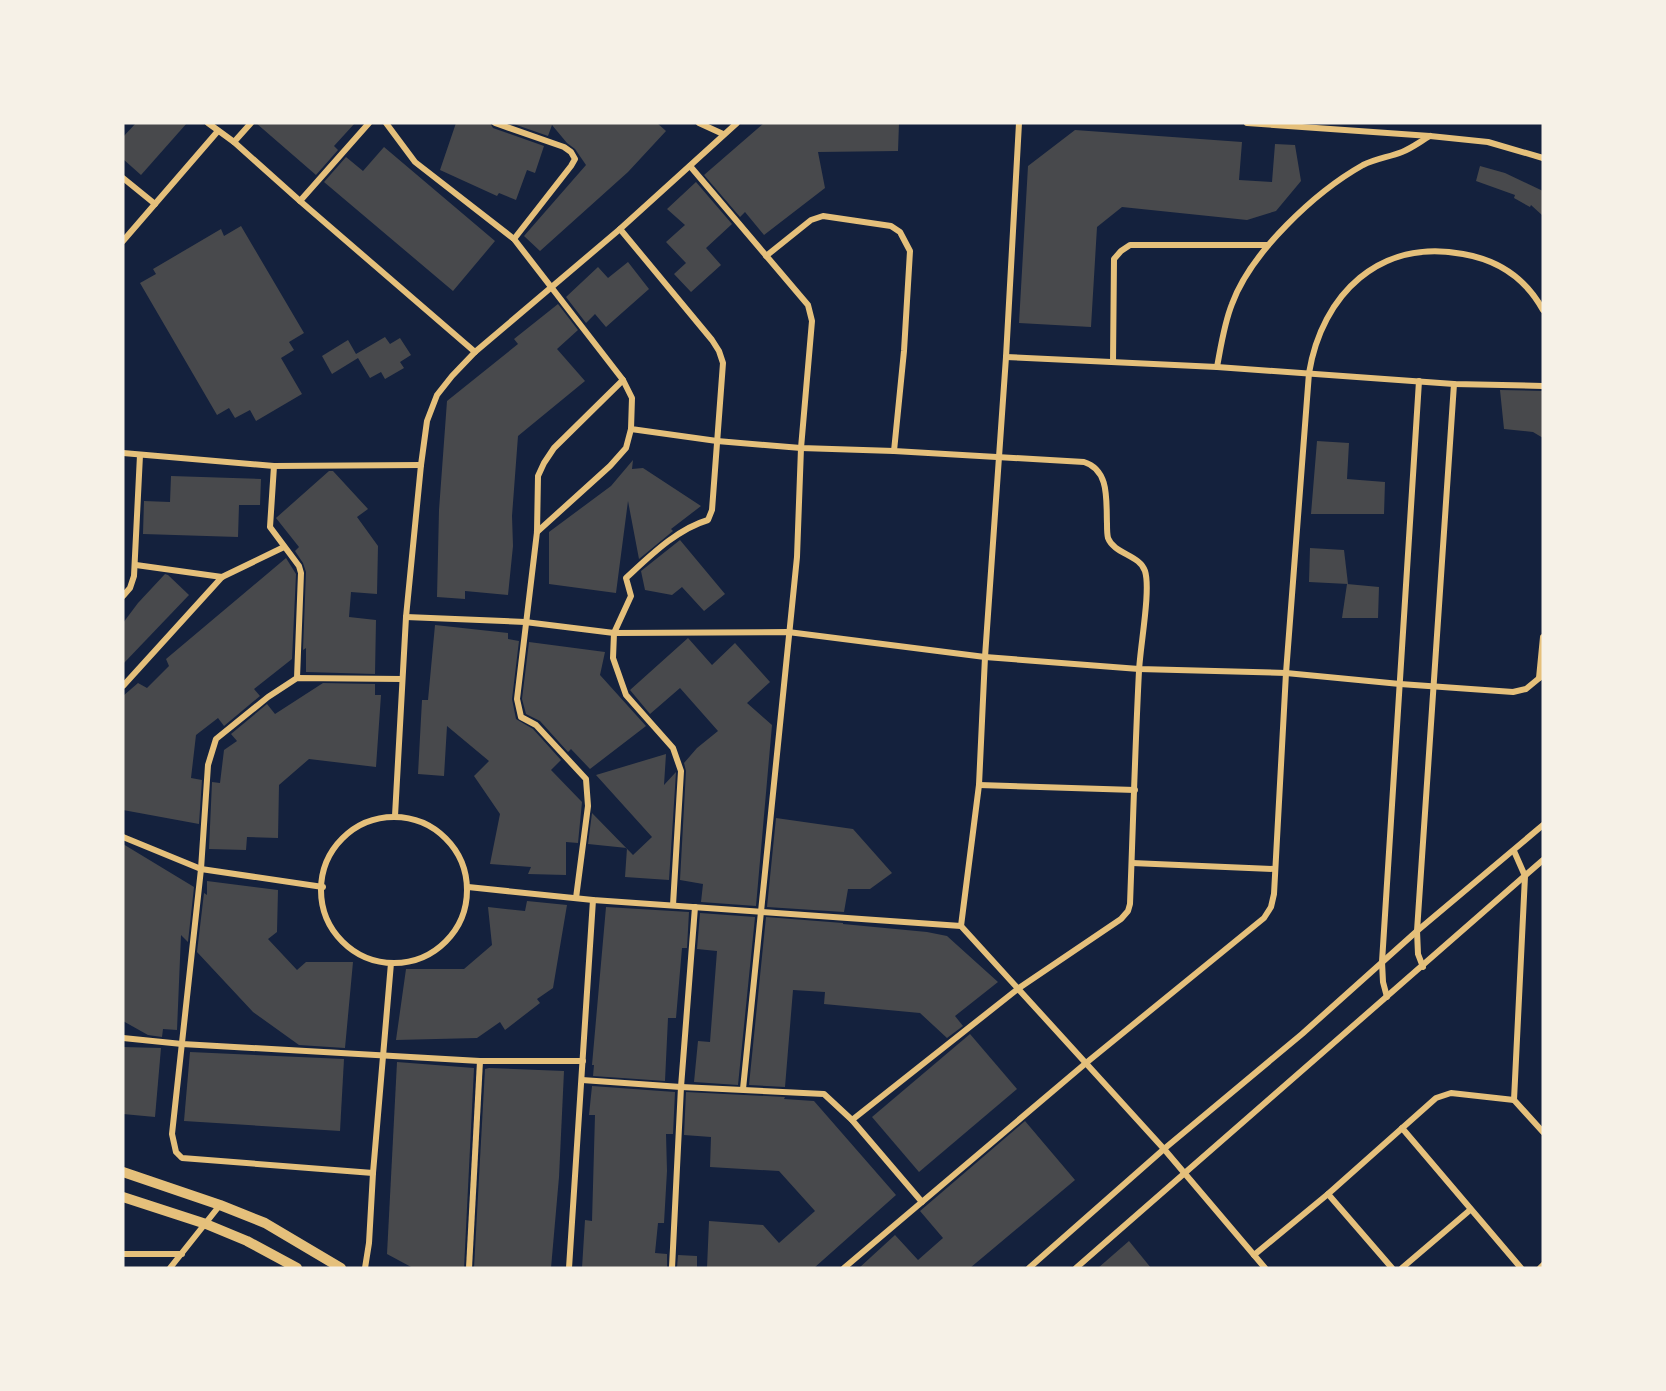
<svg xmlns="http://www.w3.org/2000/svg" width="1666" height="1391" viewBox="0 0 1666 1391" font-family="Lato,sans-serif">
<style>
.building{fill:#48494c}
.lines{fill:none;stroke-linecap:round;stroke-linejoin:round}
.minor{stroke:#e5c07b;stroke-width:6}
.tertiary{stroke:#e5c07b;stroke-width:10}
</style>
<rect width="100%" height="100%" fill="#14213d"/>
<g class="building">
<path d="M136,123H187L141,175L123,159V137Z"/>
<path d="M256,123H355L334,146L338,150L316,175Z"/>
<path d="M456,123H490L493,128L544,146L535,173L527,170L516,200L499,193L497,196L440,170Z"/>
<path d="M511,123H657L666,131L628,172L540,251L524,236L586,165L575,149L567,143L552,125L548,136Z"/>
<path d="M764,123H899L898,151L818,152L825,188L764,235L745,212L740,217L704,175Z"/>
<path d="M1075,130L1242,142L1239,180L1272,182L1275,144L1295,145L1301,181L1276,211L1247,220L1122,207L1097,227L1091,327L1019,323L1028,166Z"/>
<path d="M384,147L495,241L453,291L324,182L346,157L363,171Z"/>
<path d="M1480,166L1505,173L1543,191V216L1531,205L1530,207L1514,198L1515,195L1476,181Z"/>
<path d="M696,182L732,224L706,248L721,265L691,292L674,274L686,263L666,242L685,225L667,209Z"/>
<path d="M241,226L304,333L289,342L294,350L281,358L302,394L256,421L250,410L235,418L229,408L217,415L140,283L156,274L153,269L221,229L224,236Z"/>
<path d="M628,262L649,289L606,327L595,314L586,323L566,297L598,267L608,278Z"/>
<path d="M558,304L578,330L557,349L585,381L518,436L512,516L513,546L508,595L465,591V599L437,597L439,510L447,401L518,344L514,339Z"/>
<path d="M385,337L390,344L400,338L411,355L400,362L404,368L385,379L381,372L370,378L358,358L332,374L322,356L348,340L356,354Z"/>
<path d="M1500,390L1543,391V438L1533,432L1504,429Z"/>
<path d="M1317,441L1349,443L1347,479L1385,482L1384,514H1311Z"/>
<path d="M633,460L632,469L643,468L701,506L671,529L673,531L639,559L628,501L616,593L549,584V532L611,486Z"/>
<path d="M329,471H333L368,509L357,517L378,546L377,594L351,592L349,617L376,620L375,674L306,672V648L303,650L306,572L303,563L295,551L299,547L276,518Z"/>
<path d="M171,476L261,479L260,505H239L238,537L143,534L144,501L170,502Z"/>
<path d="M680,540L725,594L704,611L682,587L672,595L645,590L641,571Z"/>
<path d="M1310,548L1344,550L1348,584L1309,582Z"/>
<path d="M286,558L296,574L292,659L254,689L260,696L224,726L218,718L196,735L191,778L202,780L199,824L123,810V696L138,683L147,688L169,666L166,659Z"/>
<path d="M165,574L168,575L189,595L123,664V623L138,603Z"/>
<path d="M1347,584L1379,587L1378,618H1342Z"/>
<path d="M435,625L508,633V639L519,641L512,699L516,719L533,729L561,760L551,770L582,802L578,843L566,842V875L528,874L531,867L490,864L500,814L474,776L489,761L447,726L444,776L418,774L422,700H428Z"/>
<path d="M688,638L712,665L735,643L770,682L747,703L772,725L756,906L701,902L703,884L680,880L686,771L684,763L697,748L718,731L680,688L650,714L630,690Z"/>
<path d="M529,642L605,652L600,675L646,726L590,769L571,749L568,752L540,721L526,714L522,699Z"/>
<path d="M323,683L375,684V695H381L376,767L309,759L279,785L278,838L247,837L246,850L209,849L212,782L220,783L224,750L237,741L231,734L267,704L275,714Z"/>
<path d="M666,754L664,785L676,772L669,880L625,877L627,848L588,844L592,813L633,855L652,837L596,775Z"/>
<path d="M776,818L853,829L892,873L870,889H848L844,912L767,907Z"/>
<path d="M123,844L194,887L188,942L181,935L177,1030L163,1029L162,1037L148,1035L123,1021Z"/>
<path d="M207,881L278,890L277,932L268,939L297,970L306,962H353L345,1048L299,1045L253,1012L197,952L204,893L207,895Z"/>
<path d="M527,901L567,905L553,988L537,999L540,1003L505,1030L500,1022L477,1038L396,1040L406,969H464L492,945L488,907L525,911Z"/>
<path d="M606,907L689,912L687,948H682L676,1018H668L665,1081L593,1076L594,1065H592Z"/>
<path d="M700,913L755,917L738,1085L694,1082L698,1041L710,1042L717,951L697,949Z"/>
<path d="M766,917L843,923V924L927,932L947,936L998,982L955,1016L963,1026L947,1038L920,1013L824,1004L825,992L793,990L785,1087L749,1085Z"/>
<path d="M970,1034L1017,1089L919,1172L872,1117Z"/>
<path d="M123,1047L161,1048L155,1117L123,1114Z"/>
<path d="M190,1052L344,1059L340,1131L184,1121Z"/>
<path d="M397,1062L474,1068L464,1268H413L387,1254Z"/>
<path d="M489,1068L564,1071L559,1177L551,1268H474L485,1069Z"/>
<path d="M592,1086L675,1092L673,1134H666L667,1171L664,1223H658L655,1253L667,1254V1268H582L585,1220L592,1221L595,1115H589Z"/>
<path d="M686,1092L785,1097L784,1099L814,1101L896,1195L814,1268H707L709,1221L763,1225L779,1243L815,1211L779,1171L710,1167L711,1137L684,1135Z"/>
<path d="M1025,1121L1075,1180L970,1268H859L895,1235L918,1260L943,1238L920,1211Z"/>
<path d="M1129,1241L1151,1268H1098Z"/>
<path d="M678,1255L697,1256V1268H677Z"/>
</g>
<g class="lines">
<g class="minor">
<path d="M208,123L234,142L300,201L475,352"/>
<path d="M386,123L415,162L514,239L623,380L554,448L544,463L538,476L537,532L517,699L521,717L536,725L586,779L588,806L576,898"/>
<path d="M495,123L564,147L571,152L575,159L571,166L514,239"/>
<path d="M699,123L723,134"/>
<path d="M1247,123L1430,136L1488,142L1543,158"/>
<path d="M234,142L251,123"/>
<path d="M690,166L808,305L812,321L801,448L797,557L743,1089"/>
<path d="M123,178L155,204"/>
<path d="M300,201L369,123"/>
<path d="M620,229L712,340L719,351L723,363L712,510L708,520C677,529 650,556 626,578L631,596L614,633L613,658L626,695L673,748L681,771L673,905"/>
<path d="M123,241L218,131"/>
<path d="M766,256L811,220L823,216L891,226L900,232L910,251L904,351L894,451L1084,462C1110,470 1106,501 1107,524C1107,528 1107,534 1108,538C1114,554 1140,555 1145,571C1151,590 1140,647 1139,671C1135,748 1133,826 1130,904L1128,911L1121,919L1019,988L852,1120"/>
<path d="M1006,357L1217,367L1454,384L1543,386"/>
<path d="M1113,362L1114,259L1121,251L1130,245H1268"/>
<path d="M1217,367C1221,346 1224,324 1232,304C1251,252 1315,192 1363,165C1375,159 1389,157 1402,152C1412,148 1421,141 1430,136"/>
<path d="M623,380L632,398L631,429L717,441L801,448L894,451"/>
<path d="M123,453L274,466L421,465"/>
<path d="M274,466L270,527L299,566L301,573L297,678"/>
<path d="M537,532L610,466L626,448L631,429"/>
<path d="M136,565L222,577"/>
<path d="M123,596L130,588L134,576L140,455"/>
<path d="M406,617L525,622L614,633L788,632L985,657L1139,669L1286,673L1400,684L1513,692L1526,689L1543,675"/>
<path d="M1539,678L1543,637"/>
<path d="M123,686L222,577L284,547"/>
<path d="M979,785L1135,790"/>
<path d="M395,816L406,617L421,465L427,421L437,395L452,376L475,352L620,229L737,123"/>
<circle cx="394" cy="890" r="73"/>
<path d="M123,837L201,869L323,887"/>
<path d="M1514,851L1525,876L1514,1100L1543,1132"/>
<path d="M1132,863L1274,869"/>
<path d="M468,887L593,900L961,926L1164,1149L1265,1268"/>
<path d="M961,926L979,785L985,657L1006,357L1019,123"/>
<path d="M1423,967L1418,954L1417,931L1454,384"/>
<path d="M1387,997L1383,982L1382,962L1419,381"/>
<path d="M123,1038L182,1044L480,1061H583"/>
<path d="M582,1080L681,1087L824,1094L852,1120L922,1202"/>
<path d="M1402,1128L1521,1268"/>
<path d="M373,1173L182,1158L176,1152L172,1134L201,869L208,765L216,739L268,697L297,678L402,679"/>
<path d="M1328,1194L1392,1268"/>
<path d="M123,1254H182"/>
<path d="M1254,1255L1328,1194L1436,1098L1451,1093L1514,1100"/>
<path d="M170,1268L220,1205"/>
<path d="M365,1268L369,1243L373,1173L391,963"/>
<path d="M469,1268L480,1061"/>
<path d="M569,1268L593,900"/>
<path d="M672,1268L681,1087L695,907"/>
<path d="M844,1268L1086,1063L1264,918L1271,907L1274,894L1286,673L1309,373C1322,294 1380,238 1463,254C1498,260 1526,279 1543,310"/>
<path d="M1029,1268L1164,1149L1302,1034L1417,931L1543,825"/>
<path d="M1076,1268L1543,860"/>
<path d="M1402,1268L1470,1210"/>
<path d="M1540,1268L1543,1265"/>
</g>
<g class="tertiary">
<path d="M123,1172L220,1205L265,1223L341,1268"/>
<path d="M123,1197L206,1224L247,1241L297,1268"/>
</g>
</g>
<rect width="1666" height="1391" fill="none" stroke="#f6f1e7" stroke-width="249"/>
</svg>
